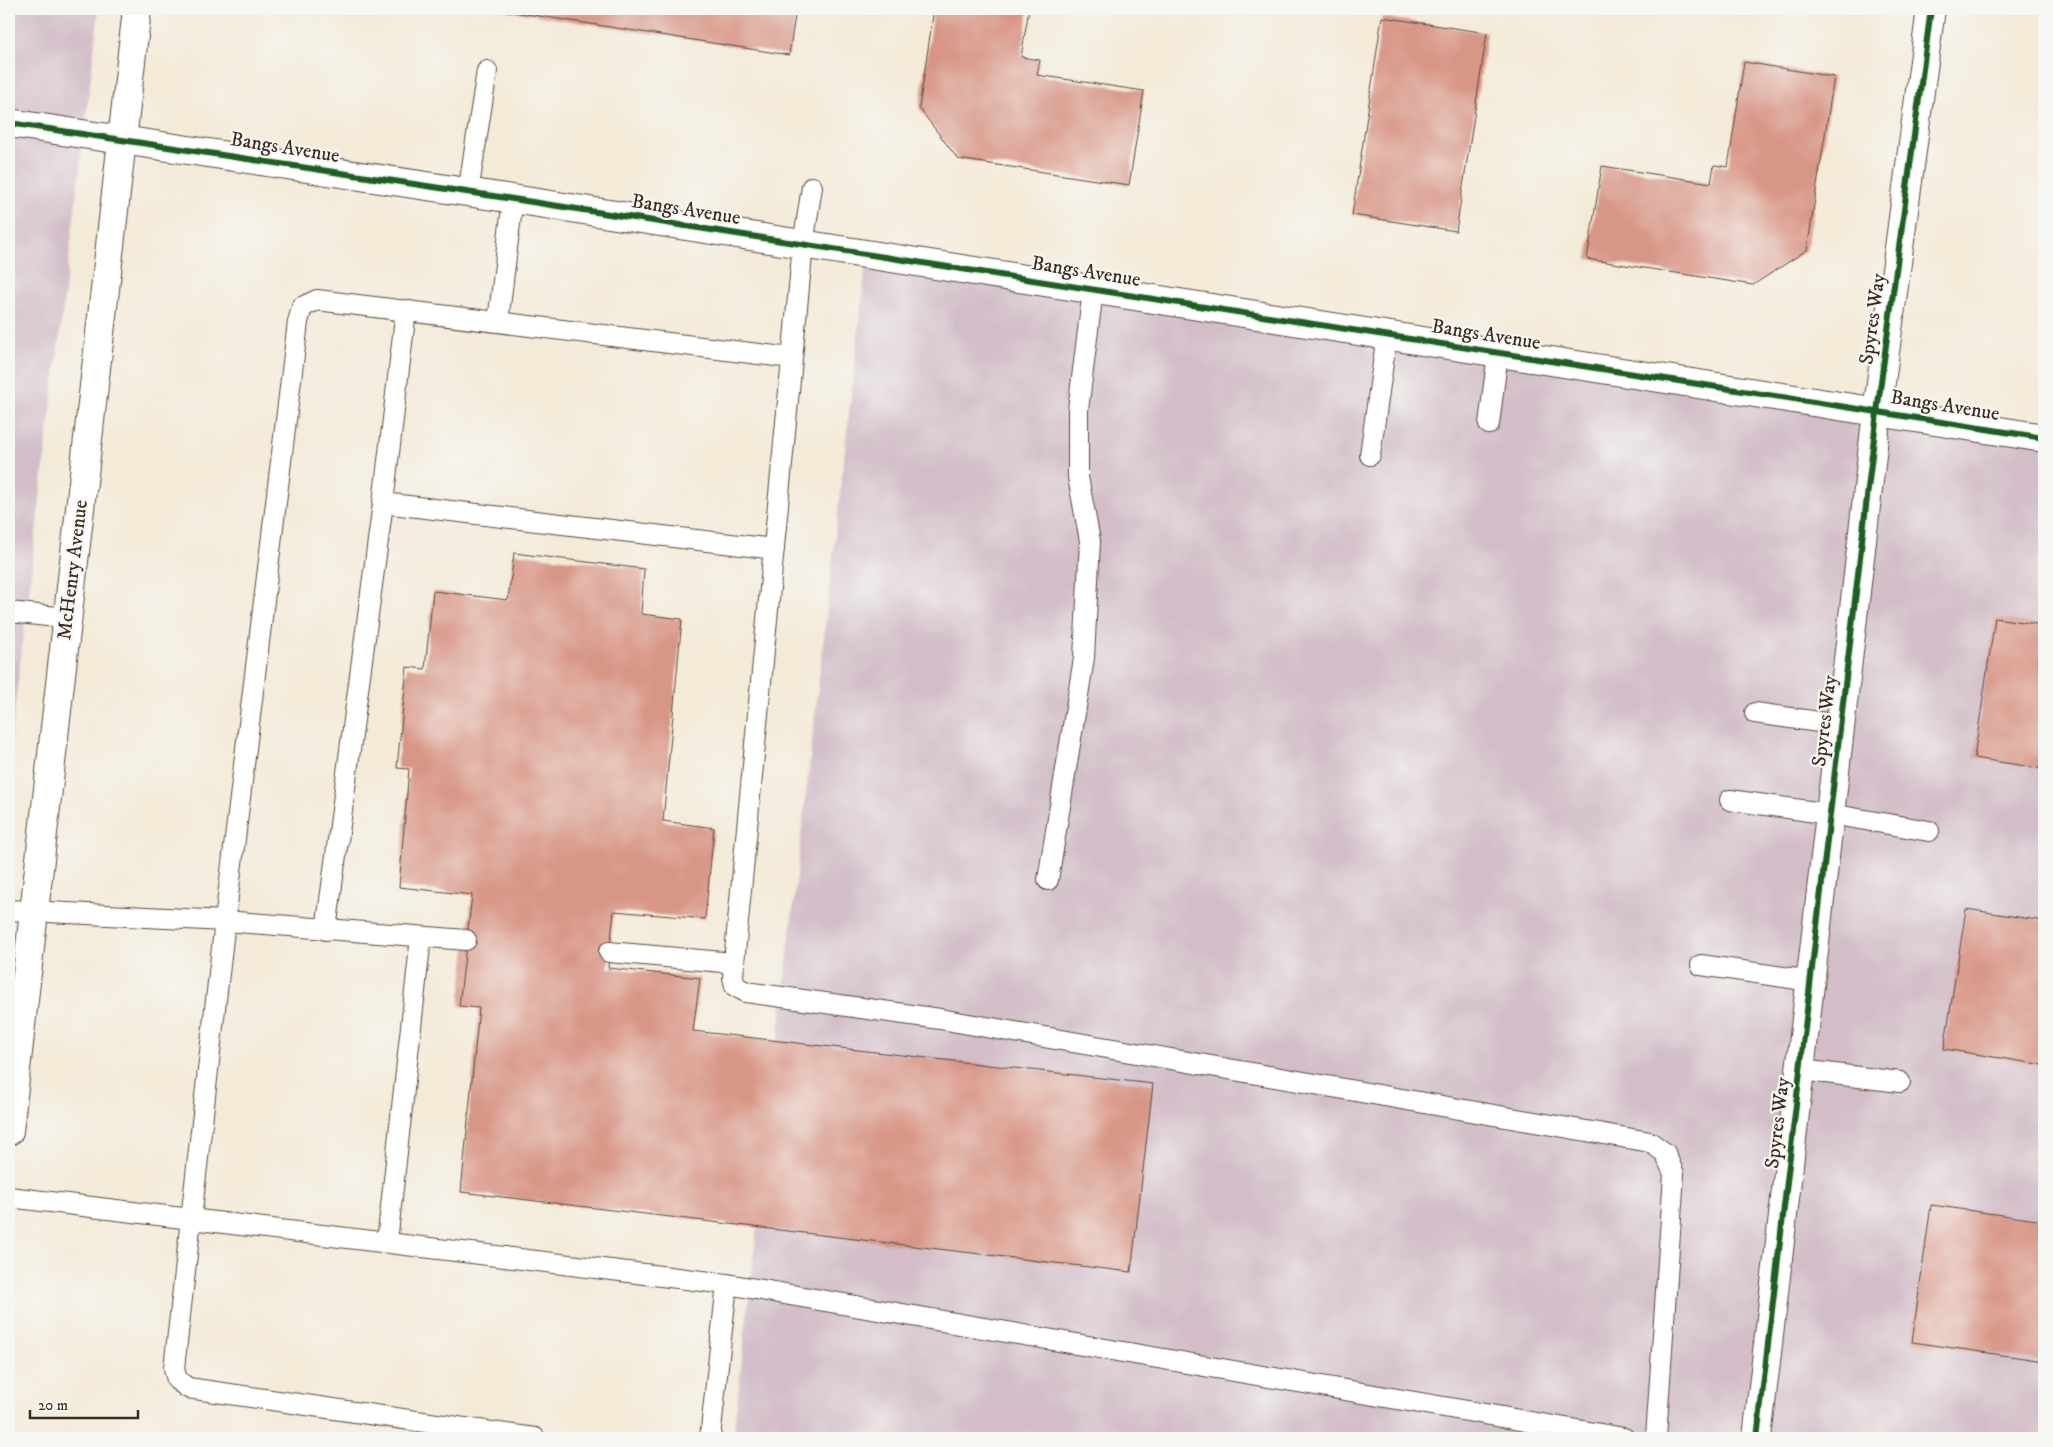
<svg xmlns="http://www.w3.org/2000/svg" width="2053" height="1447" viewBox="0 0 2053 1447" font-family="'IM FELL DW Pica',serif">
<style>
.industrial{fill:#d2bdc8}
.building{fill:#d89687}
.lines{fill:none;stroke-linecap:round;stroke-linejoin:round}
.lane-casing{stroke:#57473a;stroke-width:22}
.street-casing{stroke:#57473a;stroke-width:30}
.primary-casing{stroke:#57473a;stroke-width:30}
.lane{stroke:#fff;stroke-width:20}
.street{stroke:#fff;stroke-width:28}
.primary{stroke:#fff;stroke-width:28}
.cycleway-casing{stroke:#f6f6f2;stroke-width:9}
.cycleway{stroke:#1b5e20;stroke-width:6}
.labels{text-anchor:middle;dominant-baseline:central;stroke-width:4.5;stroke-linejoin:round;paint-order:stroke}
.street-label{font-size:20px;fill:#3b2a1e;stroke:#f6f6f2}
</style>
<rect width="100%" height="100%" fill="#f6f6f2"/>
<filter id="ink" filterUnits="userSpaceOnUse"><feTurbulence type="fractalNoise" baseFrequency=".02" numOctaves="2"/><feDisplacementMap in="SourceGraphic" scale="10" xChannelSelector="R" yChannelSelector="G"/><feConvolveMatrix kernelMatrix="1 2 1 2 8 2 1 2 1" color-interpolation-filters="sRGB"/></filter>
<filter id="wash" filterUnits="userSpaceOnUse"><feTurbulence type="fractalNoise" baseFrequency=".0096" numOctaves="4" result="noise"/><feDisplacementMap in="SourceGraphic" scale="20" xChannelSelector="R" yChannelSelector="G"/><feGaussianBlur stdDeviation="1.12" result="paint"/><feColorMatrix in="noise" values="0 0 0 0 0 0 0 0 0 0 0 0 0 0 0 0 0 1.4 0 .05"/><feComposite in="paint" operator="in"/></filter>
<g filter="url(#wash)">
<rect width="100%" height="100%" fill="#f4ead8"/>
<g class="industrial">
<path d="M9,9H99L9,756Z"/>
<path d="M867,255L2044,439V1438H733Z"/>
</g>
<g id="blocks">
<g class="building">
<path d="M501,9H796L789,55L501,10Z"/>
<path d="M934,9H1029L1021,57L1040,60L1037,75L1144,91L1129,185L958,159L919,108Z"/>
<path d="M1382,17L1487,33L1456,231L1352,215Z"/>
<path d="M1744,62L1834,77L1807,250L1753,285L1587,259L1602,166L1711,183L1714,165L1728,167Z"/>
<path d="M514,553L644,569L641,614L682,619L663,821L714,828L705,919L614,911L608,968L700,978L693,1031L1153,1084L1131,1272L461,1192L479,1008L459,1006L472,895L399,887L409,769L397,768L407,667L425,669L433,591L508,600Z"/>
<path d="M1995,618L2044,625V769L1974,758Z"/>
<path d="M1966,909L2044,921V1065L1944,1049Z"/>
<path d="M1931,1205L2044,1221V1361L1912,1342Z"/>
</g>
</g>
</g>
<g filter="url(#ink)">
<use href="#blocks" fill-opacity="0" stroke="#57473a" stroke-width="1"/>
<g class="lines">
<defs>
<g id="lane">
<path d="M812,187L803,245L734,963L733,977L735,986L746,992L940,1019L1650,1142L1665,1153L1674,1174L1656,1438"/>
<path d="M468,193L487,71"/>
<path d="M406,310L383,503L774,549"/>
<path d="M498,322L513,199"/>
<path d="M1489,424L1498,353"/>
<path d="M1370,455L1387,335"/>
<path d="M9,612L67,618"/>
<path d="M1755,713L1840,725"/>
<path d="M1730,800L1830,814L1929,831"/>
<path d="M1048,880L1084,658L1090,541L1078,477V410L1093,290"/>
<path d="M9,910L225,921L174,1368L177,1380L188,1388L535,1438"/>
<path d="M326,930L383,503"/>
<path d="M466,940L225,921L298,322L302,307L317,300L792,358"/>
<path d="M609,952L734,963"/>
<path d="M1701,965L1811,981"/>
<path d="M1801,1070L1900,1082"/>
<path d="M9,1197L727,1284"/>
<path d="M387,1242L421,937"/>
<path d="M710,1438L727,1284L1624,1438"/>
</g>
<g id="street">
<path d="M9,123L513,199L2044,438"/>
<path d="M1757,1438L1877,412L1931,9"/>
</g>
<path id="primary" d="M9,1131L137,9"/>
</defs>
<use href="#lane" class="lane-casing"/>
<use href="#street" class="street-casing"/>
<use href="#primary" class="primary-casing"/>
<use href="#lane" class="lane"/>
<use href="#street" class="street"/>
<use href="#primary" class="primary"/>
<defs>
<g id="cycleway">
<path d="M9,123L513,199L2044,438"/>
<path d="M1757,1438L1877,412L1931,9"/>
</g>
</defs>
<use href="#cycleway" class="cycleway-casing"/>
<use href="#cycleway" class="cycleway"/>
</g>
</g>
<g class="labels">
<g class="street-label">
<text transform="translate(285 148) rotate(9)">Bangs Avenue</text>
<text transform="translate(686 210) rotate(9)">Bangs Avenue</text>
<text transform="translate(1086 272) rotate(9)">Bangs Avenue</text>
<text transform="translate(1873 319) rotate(-82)">Spyres Way</text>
<text transform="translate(1486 335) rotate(9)">Bangs Avenue</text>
<text transform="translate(1945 406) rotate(9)">Bangs Avenue</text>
<text transform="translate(73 570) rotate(-83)">McHenry Avenue</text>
<text transform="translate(1825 721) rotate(-83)">Spyres Way</text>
<text transform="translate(1778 1123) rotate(-83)">Spyres Way</text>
</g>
</g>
<rect width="2053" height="1447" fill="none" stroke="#f6f6f2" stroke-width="30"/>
<path d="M30 1410v8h108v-8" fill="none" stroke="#3b2a1e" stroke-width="2.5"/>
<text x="38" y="1410" font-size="15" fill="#3b2a1e" stroke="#f6f6f2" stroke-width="4" paint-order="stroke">20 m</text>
</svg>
